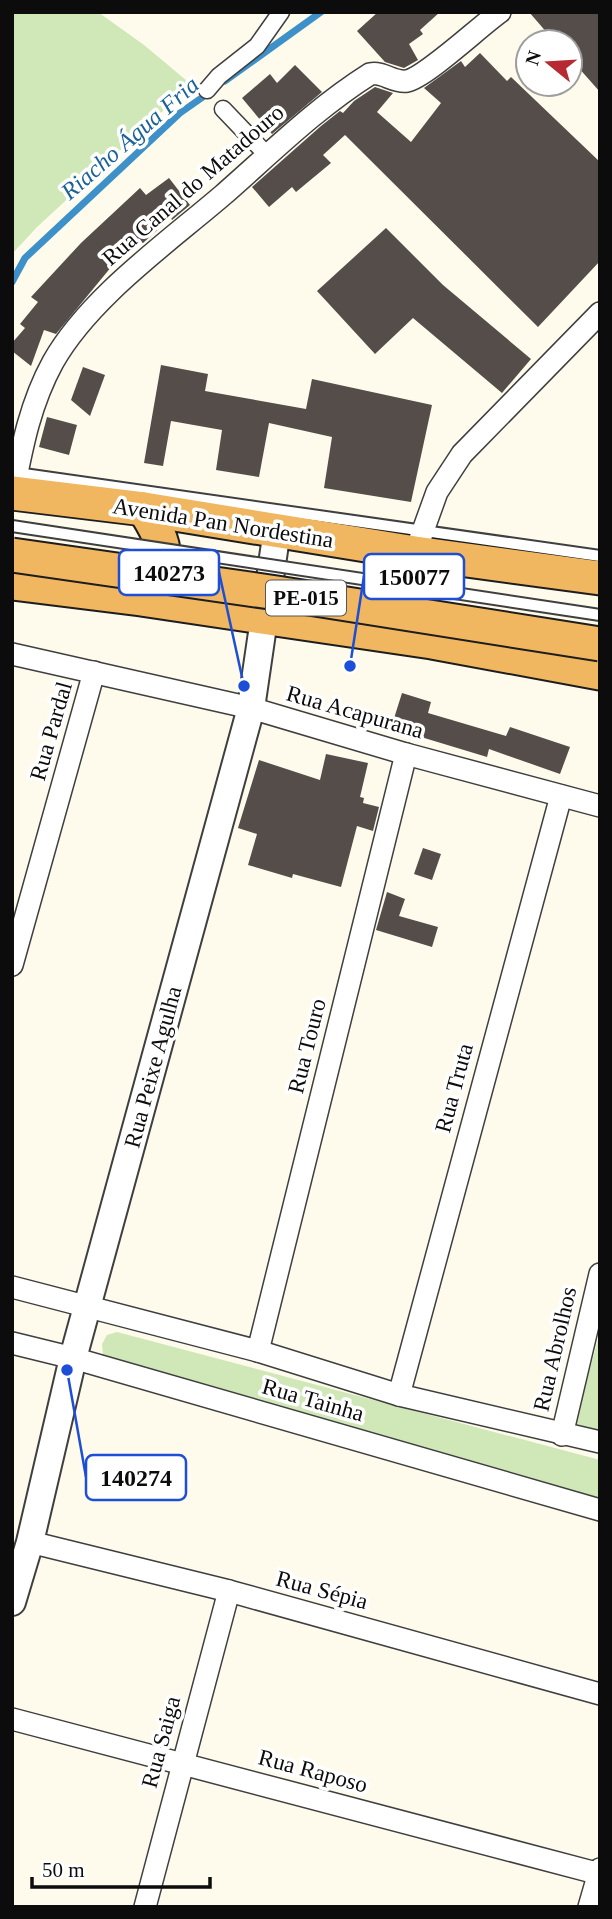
<svg xmlns="http://www.w3.org/2000/svg" width="612" height="1919" viewBox="0 0 612 1919" font-family="'Times New Roman',serif">
<style>
.green{fill:#d0e7b8}
.lines{fill:none;stroke-linecap:round;stroke-linejoin:round}
.stream{stroke:#3d91c8;stroke-width:7}
.building{fill:#544d49}
.service-casing{stroke:#3f3f3f;stroke-width:14}
.pedestrian-casing{stroke:#3f3f3f;stroke-width:19}
.minor-casing{stroke:#3f3f3f;stroke-width:24}
.tertiary-casing{stroke:#3f3f3f;stroke-width:30}
.trunk-casing{stroke:#1d1d1d;stroke-width:37}
.service{stroke:#fff;stroke-width:10}
.pedestrian{stroke:#fff;stroke-width:16}
.minor{stroke:#fff;stroke-width:21}
.tertiary{stroke:#fff;stroke-width:26}
.trunk{stroke:#f1b760;stroke-width:33}
.service-bridge-casing{stroke:#3f3f3f;stroke-width:14;stroke-linecap:butt}
.trunk-bridge-casing{stroke:#1d1d1d;stroke-width:37;stroke-linecap:butt}
.service-bridge{stroke:#fff;stroke-width:10}
.trunk-bridge{stroke:#f1b760;stroke-width:33}
.labels{text-anchor:middle;dominant-baseline:central;stroke-width:7;stroke-linejoin:round;paint-order:stroke}
.shield{fill:#fff;stroke:#555;stroke-width:2}
.shield-label{font-size:21px;font-weight:bold;fill:#0c0c0c}
.street-label{font-size:23px;fill:#0c0c0c;stroke:#fff}
.water-label{font-size:24px;font-style:italic;fill:#1b6299;stroke:#fff}
.leader{fill:none;stroke:#1d4ed8;stroke-width:2.5}
.callout-dot{fill:#1d4ed8;stroke:#fff;stroke-width:2.5}
.callout{fill:#fff;stroke:#1d4ed8;stroke-width:2.5}
.callout-label{font-size:24px;text-anchor:middle;font-weight:bold;fill:#0c0c0c}
</style>
<rect width="100%" height="100%" fill="#fefbec"/>
<g class="green">
<path d="M12,12H98L144,45L187,81L177,98L37,227L12,254Z"/>
<path d="M117,1332L600,1460V1508L112,1361L103,1355L102,1344L107,1335Z"/>
<path d="M600,1332V1436L573,1431Z"/>
</g>
<g class="lines">
<g class="stream">
<path d="M225,81L321,12"/>
<path d="M12,282L25,258L180,113L210,92"/>
</g>
</g>
<g class="building">
<path d="M378,12H440L420,30L423,34L409,44L418,60L404,68L385,62L357,31Z"/>
<path d="M529,12H600V92L570,58V42H555Z"/>
<path d="M480,53L507,81L511,77L600,162V261L538,327L345,135L323,155L331,163L296,192L292,187L269,207L252,187L321,126L340,111L343,113L354,101L375,87L393,93L377,112L411,142L441,103L424,88L461,61L465,67Z"/>
<path d="M295,65L322,92L272,134L242,98L270,74L277,83Z"/>
<path d="M169,178L190,205L172,220L171,218L143,243L135,238L56,334L44,330L31,366L12,351V343L25,328L20,324L38,302L31,297L81,243L140,188L146,195Z"/>
<path d="M386,228L443,285L531,359L502,393L413,318L375,354L317,291Z"/>
<path d="M161,365L208,374L205,391L306,409L312,379L432,405L411,502L324,488L332,437L269,423L259,477L216,470L222,430L171,421L163,466L144,463Z"/>
<path d="M83,367L105,375L90,416L71,400Z"/>
<path d="M47,417L77,425L69,455L39,447Z"/>
<path d="M402,693L431,702L428,713L506,736L510,727L570,747L560,774L489,749L487,757L421,737L420,740L390,731Z"/>
<path d="M326,754L368,763L360,797L364,798L363,803L379,807L373,831L357,826L341,887L293,874L292,878L248,865L257,834L238,828L259,760L320,780Z"/>
<path d="M423,848L441,854L432,880L414,874Z"/>
<path d="M387,892L405,899L399,916L438,927L432,947L376,930Z"/>
</g>
<g class="lines">
<defs>
<path id="service" d="M17,473L600,556"/>
<g id="pedestrian">
<path d="M207,90L219,76L257,46L281,12"/>
<path d="M223,109L268,156"/>
</g>
<g id="minor">
<path d="M13,493C22,447 30,404 53,362C89,298 167,243 223,195C271,153 316,108 370,74C383,71 393,83 407,81C426,77 480,26 500,12"/>
<path d="M415,553L437,492L462,454L600,313"/>
<path d="M12,654L251,708L406,754L600,806"/>
<path d="M12,965L94,672"/>
<path d="M12,1287L258,1351L399,1395L600,1442"/>
<path d="M12,1343L73,1358L600,1510"/>
<path d="M258,1351L406,754"/>
<path d="M399,1395L561,796"/>
<path d="M562,1435L600,1274"/>
<path d="M30,1542L229,1591L600,1694"/>
<path d="M12,1719L600,1874"/>
<path d="M145,1907L229,1591"/>
<path d="M589,1907L600,1869"/>
</g>
<path id="tertiary" d="M12,1602L30,1542L73,1358L251,708L277,530"/>
<g id="trunk">
<path d="M12,493L144,509L415,553L600,578"/>
<path d="M12,583L141,599L432,642L600,673"/>
<path d="M136,595C174,564 168,547 144,509"/>
</g>
</defs>
<use href="#service" class="service-casing"/>
<use href="#pedestrian" class="pedestrian-casing"/>
<use href="#minor" class="minor-casing"/>
<use href="#tertiary" class="tertiary-casing"/>
<use href="#trunk" class="trunk-casing"/>
<use href="#service" class="service"/>
<use href="#pedestrian" class="pedestrian"/>
<use href="#minor" class="minor"/>
<use href="#tertiary" class="tertiary"/>
<use href="#trunk" class="trunk"/>
<defs>
<path id="service-bridge" d="M12,526L600,615"/>
<path id="trunk-bridge" d="M12,555L277,593L600,644"/>
</defs>
<use href="#service-bridge" class="service-bridge-casing"/>
<use href="#trunk-bridge" class="trunk-bridge-casing"/>
<use href="#service-bridge" class="service-bridge"/>
<use href="#trunk-bridge" class="trunk-bridge"/>
</g>
<g class="labels">
<rect class="shield" x="266" y="580.5" width="80" height="35" rx="5"/>
<g class="shield-label">
<text x="306" y="598">PE-015</text>
</g>
<g class="street-label">
<text transform="translate(193 185) rotate(-41)">Rua Canal do Matadouro</text>
<text transform="translate(223 523) rotate(9)">Avenida Pan Nordestina</text>
<text transform="translate(355 712) rotate(16)">Rua Acapurana</text>
<text transform="translate(51 731) rotate(-74)">Rua Pardal</text>
<text transform="translate(307 1046) rotate(-76)">Rua Touro</text>
<text transform="translate(153 1067) rotate(-75)">Rua Peixe Agulha</text>
<text transform="translate(454 1088) rotate(-75)">Rua Truta</text>
<text transform="translate(555 1349) rotate(-77)">Rua Abrolhos</text>
<text transform="translate(313 1400) rotate(16)">Rua Tainha</text>
<text transform="translate(322 1590) rotate(15)">Rua Sépia</text>
<text transform="translate(161 1742) rotate(-75)">Rua Saiga</text>
<text transform="translate(313 1771) rotate(15)">Rua Raposo</text>
</g>
<g class="water-label">
<text transform="translate(130 138) rotate(-41)">Riacho Água Fria</text>
</g>
</g>
<path class="leader" d="M244 686L219 572M350 666L364 576M67 1370L86 1477"/>
<g class="callout-dot">
<circle cx="244" cy="686" r="7"/>
<circle cx="350" cy="666" r="7"/>
<circle cx="67" cy="1370" r="7"/>
</g>
<g class="callout">
<rect x="119" y="550" width="100" height="45" rx="7"/>
<rect x="364" y="554" width="100" height="45" rx="7"/>
<rect x="86" y="1455" width="100" height="45" rx="7"/>
</g>
<g class="callout-label">
<text x="169" y="581">140273</text>
<text x="414" y="585">150077</text>
<text x="136" y="1486">140274</text>
</g>
<rect width="612" height="1919" fill="none" stroke="#0c0c0c" stroke-width="28"/>
<g transform="translate(549 63) rotate(288)"><circle r="33" fill="#ffffff" stroke="#9e9e9e" stroke-width="2"/>
<path d="M0-5L12 26L0 18L-12 26Z" fill="#b72a31"/>
<text y="-10" font-size="19" font-weight="bold" text-anchor="middle" fill="#0c0c0c">N</text>
</g>
<path d="M32 1877v10h178v-10" fill="none" stroke="#0c0c0c" stroke-width="3.5"/>
<text x="42" y="1877" font-size="21" fill="#0c0c0c" stroke="#ffffff" stroke-width="5" paint-order="stroke">50 m</text>
</svg>
